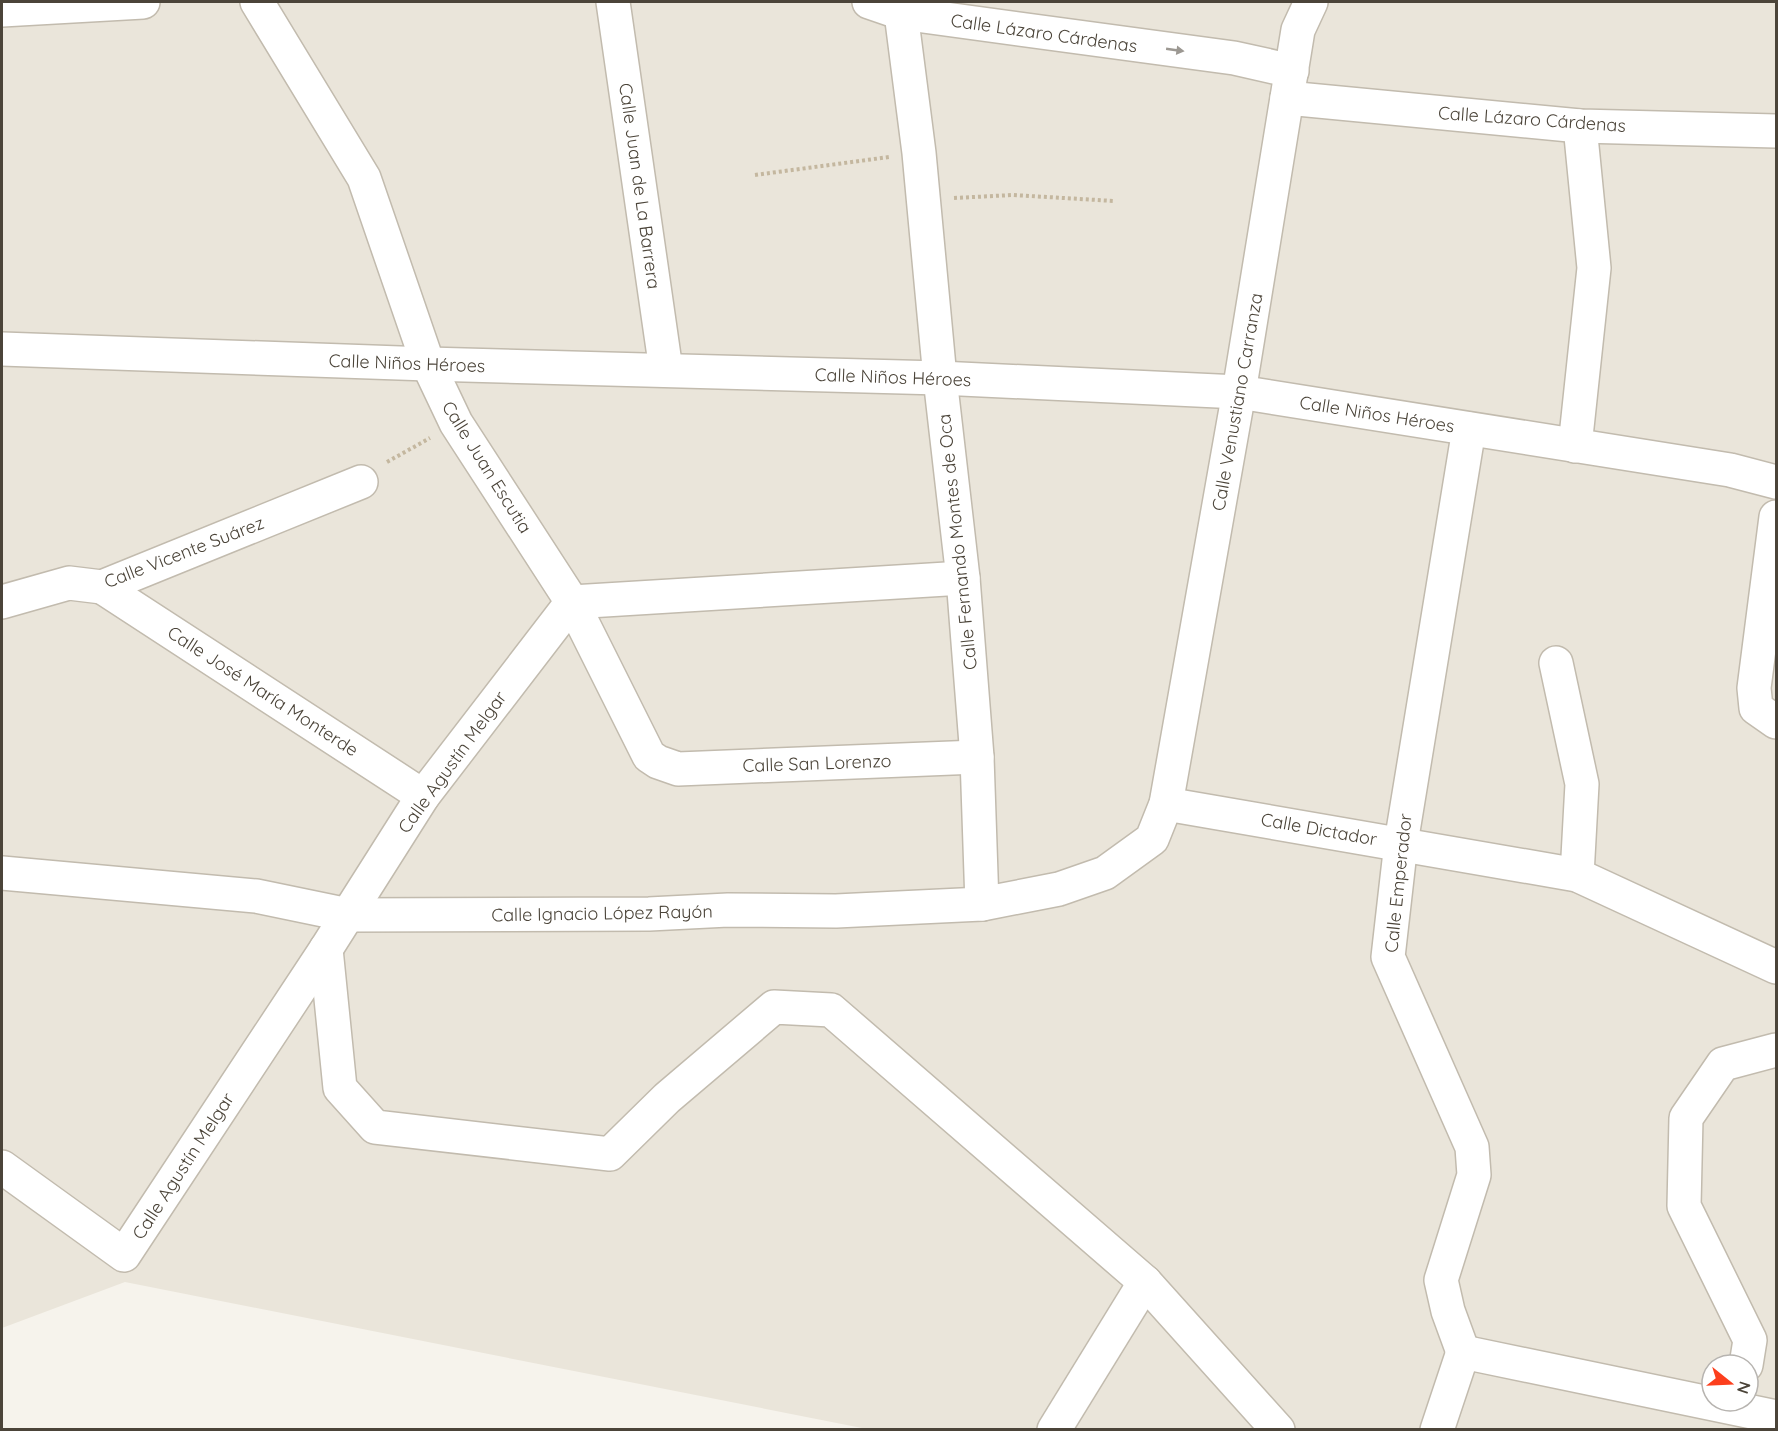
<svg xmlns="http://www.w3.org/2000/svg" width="1778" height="1431" viewBox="0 0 1778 1431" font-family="Quicksand,sans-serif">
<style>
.residential{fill:#eae5da;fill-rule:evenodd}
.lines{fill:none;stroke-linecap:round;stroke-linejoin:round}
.minor-casing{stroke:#c2bbae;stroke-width:36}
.path{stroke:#c4b79f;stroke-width:4;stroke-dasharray:3 3;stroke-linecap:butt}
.minor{stroke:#fff;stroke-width:33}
.oneway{fill:#9c9892}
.labels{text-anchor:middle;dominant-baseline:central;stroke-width:4.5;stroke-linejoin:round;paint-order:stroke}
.street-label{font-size:18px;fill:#4b4439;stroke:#fff}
</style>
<rect width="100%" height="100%" fill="#f6f3ec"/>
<path class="residential" d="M2,2H1776V1429H867L125,1282L2,1328ZM1712,1365H1748V1401H1712Z"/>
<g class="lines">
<defs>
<g id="minor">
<path d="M257,2L364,178L428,364L456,423L572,602L649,756L658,762L678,769L977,757"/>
<path d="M613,2L666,370"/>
<path d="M869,2L901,13L1234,58L1292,71"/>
<path d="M903,2L901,13L919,153L940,378L963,578L977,757L982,904"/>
<path d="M2,10L143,2"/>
<path d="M1287,98L1580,126L1776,131"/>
<path d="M2,349L428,364L940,378L1239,392L1730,470L1776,482"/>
<path d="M1575,446L1594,268L1580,126"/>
<path d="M1776,517L1754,688L1756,708L1776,722"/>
<path d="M102,587L423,796"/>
<path d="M2,602L69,583L102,587L361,482"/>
<path d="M1556,663L1582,784L1577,875"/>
<path d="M1166,804L1577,875L1776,967"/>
<path d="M2,873L256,896L348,915L649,914L728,910L836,911L982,904L1059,889L1105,873L1152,839L1166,804L1239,392L1298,30L1311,2"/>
<path d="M326,949L340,1088L375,1127L610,1154L667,1098L774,1007L831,1010L1145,1282L1278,1430"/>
<path d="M2,1167L124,1255L326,949L423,796L572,602L963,578"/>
<path d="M1463,1352L1448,1311L1441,1280L1474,1175L1472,1147L1388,957L1401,843L1469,429"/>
<path d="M1463,1352L1776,1417"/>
<path d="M1746,1365L1750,1340L1684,1206L1686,1118L1723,1064L1776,1050"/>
<path d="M1054,1430L1145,1282"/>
<path d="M1437,1430L1463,1352"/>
</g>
</defs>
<use href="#minor" class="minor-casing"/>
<g class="path">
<path d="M755,175L889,157"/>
<path d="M954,198L1013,195L1114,201"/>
<path d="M387,462L430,438"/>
</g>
<use href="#minor" class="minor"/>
</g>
<defs><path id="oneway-solid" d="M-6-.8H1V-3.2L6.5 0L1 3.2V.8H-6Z" transform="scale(1.5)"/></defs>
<use class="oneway" href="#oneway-solid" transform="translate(1175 50) rotate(8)"/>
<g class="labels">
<g class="street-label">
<text transform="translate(1044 33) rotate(8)">Calle Lázaro Cárdenas</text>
<text transform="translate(1532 119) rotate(4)">Calle Lázaro Cárdenas</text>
<text transform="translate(640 186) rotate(82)">Calle Juan de La Barrera</text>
<text transform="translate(407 363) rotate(2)">Calle Niños Héroes</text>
<text transform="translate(893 377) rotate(2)">Calle Niños Héroes</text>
<text transform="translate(1237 402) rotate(-80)">Calle Venustiano Carranza</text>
<text transform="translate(1377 414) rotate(9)">Calle Niños Héroes</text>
<text transform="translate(487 467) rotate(58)">Calle Juan Escutia</text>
<text transform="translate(957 542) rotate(-96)">Calle Fernando Montes de Oca</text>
<text transform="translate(184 552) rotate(-21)">Calle Vicente Suárez</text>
<text transform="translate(263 691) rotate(33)">Calle José María Monterde</text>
<text transform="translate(452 762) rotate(-54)">Calle Agustín Melgar</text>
<text transform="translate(817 763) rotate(-2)">Calle San Lorenzo</text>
<text transform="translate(1319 829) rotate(10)">Calle Dictador</text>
<text transform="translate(1398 883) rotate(-84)">Calle Emperador</text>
<text transform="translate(602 913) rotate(-1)">Calle Ignacio López Rayón</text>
<text transform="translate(183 1166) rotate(-57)">Calle Agustín Melgar</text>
</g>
</g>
<rect width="1778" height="1431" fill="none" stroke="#4b4439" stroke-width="6"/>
<g transform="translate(1730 1383) rotate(108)"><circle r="28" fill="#ffffff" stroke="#b7b4b0" stroke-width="1.5"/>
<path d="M0-4.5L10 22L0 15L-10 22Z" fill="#fc3f1d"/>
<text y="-9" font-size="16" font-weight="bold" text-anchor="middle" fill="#4b4439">N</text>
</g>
</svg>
